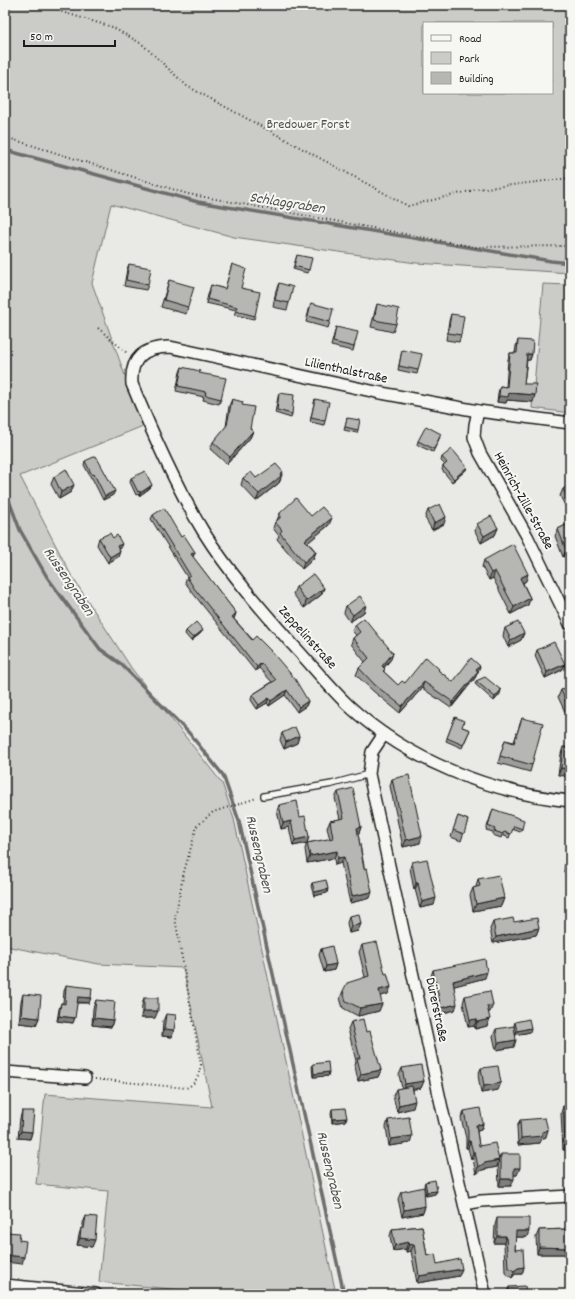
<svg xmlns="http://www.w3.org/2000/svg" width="575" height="1299" viewBox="0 0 575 1299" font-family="Dekko,sans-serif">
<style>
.green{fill:#cbcbc7;stroke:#747472;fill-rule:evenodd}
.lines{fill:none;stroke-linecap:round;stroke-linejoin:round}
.stream{stroke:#6d6d6c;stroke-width:3.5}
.lane-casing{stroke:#1c1c1c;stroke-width:8}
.street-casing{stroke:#1c1c1c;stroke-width:14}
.path{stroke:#1c1c1c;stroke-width:2;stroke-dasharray:1 3;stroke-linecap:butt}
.lane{stroke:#f6f6f2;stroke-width:5.5}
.street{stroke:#f6f6f2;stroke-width:11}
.wall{fill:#9d9d9a;stroke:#1c1c1c}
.shaded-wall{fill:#7f7f7d;stroke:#1c1c1c}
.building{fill:#b6b6b3;stroke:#1c1c1c}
.labels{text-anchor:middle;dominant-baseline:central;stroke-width:4;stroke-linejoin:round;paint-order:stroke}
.park-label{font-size:14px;fill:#51514f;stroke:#f6f6f2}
.street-label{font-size:14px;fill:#1c1c1c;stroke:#f6f6f2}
.water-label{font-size:15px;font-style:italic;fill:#525251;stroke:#f6f6f2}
</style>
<rect width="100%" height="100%" fill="#e9e9e5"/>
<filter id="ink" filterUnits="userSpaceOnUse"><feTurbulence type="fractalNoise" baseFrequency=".025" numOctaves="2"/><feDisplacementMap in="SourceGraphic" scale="8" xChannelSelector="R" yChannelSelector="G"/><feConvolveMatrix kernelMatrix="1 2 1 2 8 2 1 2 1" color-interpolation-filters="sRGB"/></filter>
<g filter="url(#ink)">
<g class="green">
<path d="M5,5H570V273L416,263L234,237L111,204L92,283L143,426L20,476L71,575L132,669L222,783L234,819L336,1294H223L99,1282L108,1191L36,1184L45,1094L212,1107L183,968L99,964L5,946ZM424,23H552V93H424Z"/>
<path d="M543,284L570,285V413L532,408Z"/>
</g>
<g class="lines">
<g class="stream">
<path d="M5,150L198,202L551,261L570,263"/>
<path d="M5,490L20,530L47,577L100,649L121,664L189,733L223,775L239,821L344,1294"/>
</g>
<defs>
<path id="lane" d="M264,796L332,784L369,774"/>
<g id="street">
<path d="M478,411L475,425L474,437L480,453L527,536L570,624"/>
<path d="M570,423L478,411L376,392L170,347C144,347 130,358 132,384C153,435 175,485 203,531C228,571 260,608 292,644C311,664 328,686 348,705C407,760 490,793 570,801"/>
<path d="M384,734L372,752L369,774L443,1113L485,1294"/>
<path d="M5,1072L85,1078"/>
<path d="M465,1204L481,1201L570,1196"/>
<path d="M5,1285L96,1294"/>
</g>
</defs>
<use href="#lane" class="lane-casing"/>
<use href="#street" class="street-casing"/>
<g class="path">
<path d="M57,5L62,12L112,27L142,44L187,86L408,206L478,189L570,178"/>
<path d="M5,137L188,194L476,247L570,246"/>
<path d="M98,328L128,354"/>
<path d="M95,1079L186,1088C197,1083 198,1076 201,1065L175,918L184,872L197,826L213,812L257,798"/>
</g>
<use href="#lane" class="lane"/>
<use href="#street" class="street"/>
</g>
<g class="wall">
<path d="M297,255L309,270L307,273L293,269Z"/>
<path d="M129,264L148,285L146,290L124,286L127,269Z"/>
<path d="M232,264L241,288L255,316L254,319L234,315L236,310L206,303L211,285L225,289Z"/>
<path d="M169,280L188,307L186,314L161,307Z"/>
<path d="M279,283L289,303L287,310L273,307L276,290Z"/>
<path d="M311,303L330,322L328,328L306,322L309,310Z"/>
<path d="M377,304L396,324L393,332L371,327L375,311Z"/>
<path d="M451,314L461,335L459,342L446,340L449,321Z"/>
<path d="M336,327L354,347L353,351L331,346Z"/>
<path d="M518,340L532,354L530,360H527L524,384L533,402L507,400L506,403L497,402L498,393L500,386L506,387L508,359L510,353H515L516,346Z"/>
<path d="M402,350L418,370L417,374L398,370Z"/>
<path d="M182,367L221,399L219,404L203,400L204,397L176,391L180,372Z"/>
<path d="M279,393L292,414L291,418L275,413L278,397Z"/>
<path d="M232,399L242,405L250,429L253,431L250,438L227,464L210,449L213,442L226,427L229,406Z"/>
<path d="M315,399L325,421L324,425L310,422Z"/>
<path d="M347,418L358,430L357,433L344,430Z"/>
<path d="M440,437L433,452L417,445L418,441Z"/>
<path d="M442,457L467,467L466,470L452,482L442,470L443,466L445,465L441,461Z"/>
<path d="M85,461L113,495L103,500L92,478H91L84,465Z"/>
<path d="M54,477L71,492L59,499L51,484Z"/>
<path d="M131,478L152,485L150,488L139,496L138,494L136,495L130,482Z"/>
<path d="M243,478H256L281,479L279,483L256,501L241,485Z"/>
<path d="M570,485V515L560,496L563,489Z"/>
<path d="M428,510L444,524L432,530L425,518Z"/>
<path d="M280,513L311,516L329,525L308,542L316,552L313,559L302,569L277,539L279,536L273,528L275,522L277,520Z"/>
<path d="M153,515L181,537L195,552L193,557L236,613L234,619L308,701L306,706L297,712L285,695L269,706L267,703L257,709L251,700L252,695L272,682L259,668L255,671L192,592L185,582L187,577L151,519Z"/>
<path d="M570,523V558L569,555L563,557L555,536L558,529Z"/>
<path d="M477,524L498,528L495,535L481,543L475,531Z"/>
<path d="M99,538L119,550L120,551L118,557L108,563L97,545Z"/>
<path d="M484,560L526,581L523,583L530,598L528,605L511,614L493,578L489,580L482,567Z"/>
<path d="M296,587L324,588L321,595L304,608L293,594Z"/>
<path d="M366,605L364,612L350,622L344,613L346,606Z"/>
<path d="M355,625L393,653L391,659L384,668V672L398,685L439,671L453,682L480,666L475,678L451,708L422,688L400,713L373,691L356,675L359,668L365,662L351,644L353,638L356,635L352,631Z"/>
<path d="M505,628L524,633L521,640L508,647L503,636Z"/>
<path d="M186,631L201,633L191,641L185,634Z"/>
<path d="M537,650L565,664L562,670L545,678L535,656Z"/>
<path d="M476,681L500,694L494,701L475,684Z"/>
<path d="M570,686V712L566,714L558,697L561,690Z"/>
<path d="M455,717L462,727L470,730L462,748L446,741Z"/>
<path d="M522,718L532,765L530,772L498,763L505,740L514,742Z"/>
<path d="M282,733L299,736L297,743L284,749L280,740Z"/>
<path d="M563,747L570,748L558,775L561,754Z"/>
<path d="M392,779L420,843L403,847L390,786Z"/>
<path d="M338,792L361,827L359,833L358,834L370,898L350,903L341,863L335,865L334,858L307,863L305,849L307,843L330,839L327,828L330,821L340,819L335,798Z"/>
<path d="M279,805L300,817L309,837L307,843L293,846L289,827L281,829L277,811Z"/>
<path d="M493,809L522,829L520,832L512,829L509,838L502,835L501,838L493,835V832L486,830Z"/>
<path d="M458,816L468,820L461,841L451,837Z"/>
<path d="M568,854H570V891H568L569,872H564L565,861Z"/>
<path d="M412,862L434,905L420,908L415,889L414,890L410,868Z"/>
<path d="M478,879L504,898L501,906L473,911L470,895L473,888L476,887Z"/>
<path d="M312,883L327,893L314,896L311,886Z"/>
<path d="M349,916L358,931L349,933L347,923Z"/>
<path d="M493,922L539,928L536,935L493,943L490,929Z"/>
<path d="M362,945L388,994L380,996L379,1011L358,1016L343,1008L340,998L343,991L365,977L359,952Z"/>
<path d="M321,949L336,964L334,970L324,972L319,955Z"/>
<path d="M433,970L485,978L454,986L455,1010L439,1014L431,976Z"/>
<path d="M66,985L89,1003H77L73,1023L57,1021L59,1009L61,1003H63L64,991Z"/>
<path d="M23,994L39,1018L36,1025L19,1023L21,1001Z"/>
<path d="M465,996L490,1012H488L487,1026L475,1029L474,1026L468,1027L463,1003Z"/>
<path d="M144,998L155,1018H141L142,1005Z"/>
<path d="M96,1000L113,1020L111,1027L92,1025L93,1008Z"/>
<path d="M166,1014L172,1037L162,1036L163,1021Z"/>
<path d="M351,1022L366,1032L381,1070L378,1077L358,1081L355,1066L356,1061L348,1029Z"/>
<path d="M515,1022L530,1032L515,1035L514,1025Z"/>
<path d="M496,1029L514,1047L496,1050L493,1036Z"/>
<path d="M313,1064L328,1076L313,1077L312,1067Z"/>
<path d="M402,1068L424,1081L421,1088L413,1089V1108L397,1112L393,1096L396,1089L402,1088L399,1075Z"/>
<path d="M481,1068L498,1090L481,1093L478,1075Z"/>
<path d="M563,1106L570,1149L563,1150L561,1113Z"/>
<path d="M332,1109L347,1118L345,1121L332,1123L331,1113Z"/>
<path d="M22,1111L32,1132L30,1139L18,1138L20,1118Z"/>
<path d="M464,1111L483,1124L481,1130L477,1131L479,1146L499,1159L501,1154L517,1175H514L511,1186H499L498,1163L497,1167L482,1170L476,1174L473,1159H471L468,1148H466V1138L461,1118Z"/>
<path d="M388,1120L410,1143L389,1146L386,1127Z"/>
<path d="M520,1120L546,1137L541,1139L540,1143L518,1145L517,1127Z"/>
<path d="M425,1182L437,1191L435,1194L426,1196L424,1185Z"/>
<path d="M401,1192L425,1206L423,1213L402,1217L398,1199Z"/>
<path d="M86,1216L92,1247L77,1245L79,1235L81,1228H83V1223Z"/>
<path d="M497,1218L527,1237H516L515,1250L524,1267L522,1274H515L512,1278L505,1273L504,1243H494L495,1225Z"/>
<path d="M569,1219H570V1254H537L536,1237L539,1230L567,1229V1225Z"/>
<path d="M422,1226L427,1256L437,1264L459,1276L417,1283L411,1251L406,1252V1249L393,1251L390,1236L392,1229Z"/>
<path d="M509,1287L526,1294H506Z"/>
</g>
<g class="shaded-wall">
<path d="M527,354H532L530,360H525Z"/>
<path d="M509,393L535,395L533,402L507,400L506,403L497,402L499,396Z"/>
<path d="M253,431L250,438L227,464L230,457Z"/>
<path d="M467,467L466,470L452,482L454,479Z"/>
<path d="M283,472L279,483L256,501L259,494Z"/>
<path d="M74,485L71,492L59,499L61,492Z"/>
<path d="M152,485L150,488L139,496L140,493Z"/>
<path d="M115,491L113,495L103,500L105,496Z"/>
<path d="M446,517L444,524L432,530L434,523Z"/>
<path d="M332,518L329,525L303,547L305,540Z"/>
<path d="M498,528L495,535L481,543L484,536Z"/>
<path d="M122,544L119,550L117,546Z"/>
<path d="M570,548V551L569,555L563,557L566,550Z"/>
<path d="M120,551L118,557L108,563L110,557Z"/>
<path d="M195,552L193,556L189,559L191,554Z"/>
<path d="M316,552L313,559L302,569L304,562Z"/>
<path d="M495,571L493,578L489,580L491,573Z"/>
<path d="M528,574L526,581L518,585L520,578Z"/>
<path d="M324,588L321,595L304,608L306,601Z"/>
<path d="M530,598L528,605L511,614L514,607Z"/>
<path d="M366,605L364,612L350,622L353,615Z"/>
<path d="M236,613L234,618L230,621L232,617Z"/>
<path d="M203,630L201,633L191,641L193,638Z"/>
<path d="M524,633L521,640L508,647L511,640Z"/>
<path d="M393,653L391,659L379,672L382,666Z"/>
<path d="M261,663L259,668L255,671L257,667Z"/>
<path d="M565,664L562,670L545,678L547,672Z"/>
<path d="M480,666L478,672L476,669Z"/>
<path d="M478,672L475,678L451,708L453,702Z"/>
<path d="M424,682L422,688L400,713L402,706Z"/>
<path d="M287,690L285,695L269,706L271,701Z"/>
<path d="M501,690L500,694L494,701L495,697Z"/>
<path d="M269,698L267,703L257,709L259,705Z"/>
<path d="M308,701L306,706L297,712L299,707Z"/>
<path d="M570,706V712L566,714L568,707Z"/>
<path d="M299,736L297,743L284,749L286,742Z"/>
<path d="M561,768L570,769V777L558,775Z"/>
<path d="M291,821L289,827L281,829L283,823Z"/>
<path d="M361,827L359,833L354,834L357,828Z"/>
<path d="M422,836L420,843L403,847L406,840Z"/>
<path d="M309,837L307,843L293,846L295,840Z"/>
<path d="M337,851L334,858L307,863L310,856Z"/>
<path d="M344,857L341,863L335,865L338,858Z"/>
<path d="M567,865H570L569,872H564Z"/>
<path d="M416,883H418L415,889L414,890Z"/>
<path d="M570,885V891H568Z"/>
<path d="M328,889L327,893L314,896L315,892Z"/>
<path d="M372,892L370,898L350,903L352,896Z"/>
<path d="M436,898L434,905L420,908L422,902Z"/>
<path d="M504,898L501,906L473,911L476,904Z"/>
<path d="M361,924L358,931L349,933L351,926Z"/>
<path d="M539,928L536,935L493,943L496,937Z"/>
<path d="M336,964L334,970L324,972L326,966Z"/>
<path d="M487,972L485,978L451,987L453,981Z"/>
<path d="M391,987L388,994L377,997L379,990Z"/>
<path d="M78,997L91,998L89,1003L76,1002Z"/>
<path d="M382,1004L379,1011L358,1016L360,1008Z"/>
<path d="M457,1004L455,1010L439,1014L441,1008Z"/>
<path d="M493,1005L490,1012L485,1013L487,1006Z"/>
<path d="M144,1011H158L155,1018H141Z"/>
<path d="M21,1016L39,1018L36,1025L19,1023Z"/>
<path d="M59,1016L75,1018L73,1023L57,1021Z"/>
<path d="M94,1018L113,1020L111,1027L92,1025Z"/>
<path d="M477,1019L474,1026L468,1027L470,1020Z"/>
<path d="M490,1019L487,1026L475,1029L477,1022Z"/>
<path d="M531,1028L530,1032L515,1035L517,1031Z"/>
<path d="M164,1029L174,1030L172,1037L162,1036Z"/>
<path d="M516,1040L514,1047L496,1050L498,1043Z"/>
<path d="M381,1070L378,1077L358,1081L361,1074Z"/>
<path d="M329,1072L328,1076L313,1077L314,1074Z"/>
<path d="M424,1081L421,1088L402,1091L405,1084Z"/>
<path d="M501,1083L498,1090L481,1093L484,1086Z"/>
<path d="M415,1101L413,1108L397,1112L399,1105Z"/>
<path d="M347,1118L345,1121L332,1123L333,1119Z"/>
<path d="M483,1124L481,1130L474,1132L476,1125Z"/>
<path d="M548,1130L546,1137L541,1139L540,1143L518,1145L521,1138L542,1132Z"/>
<path d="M21,1131L32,1132L30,1139L18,1138Z"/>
<path d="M412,1136L410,1143L389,1146L391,1139Z"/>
<path d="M468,1141H470L468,1148H466Z"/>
<path d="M565,1142H570V1149L563,1150Z"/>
<path d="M473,1152H475L473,1159H471Z"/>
<path d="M499,1160L497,1167L482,1170L476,1174L478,1167L485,1163Z"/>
<path d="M514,1168H520L517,1175H511Z"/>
<path d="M501,1179H514L511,1186H499Z"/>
<path d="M437,1191L435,1194L426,1196L427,1192Z"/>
<path d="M425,1206L423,1213L402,1217L404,1210Z"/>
<path d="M516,1231H529L527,1237H514Z"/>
<path d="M497,1236H506L504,1243H494Z"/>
<path d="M80,1238L95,1240L92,1247L77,1245Z"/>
<path d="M408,1242L406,1249L393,1251L395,1245Z"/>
<path d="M414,1244L411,1251L406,1252L409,1245Z"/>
<path d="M539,1247L570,1248V1254H537Z"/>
<path d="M5,1255L24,1257L22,1264L5,1262Z"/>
<path d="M524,1267L522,1274H515L512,1278L514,1271L518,1268Z"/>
<path d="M462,1269L459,1276L417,1283L419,1276Z"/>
</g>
<g class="building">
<path d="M297,255L312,258L309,270L294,266Z"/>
<path d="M129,264L151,268L148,285L126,280Z"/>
<path d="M232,264L246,269L241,288L260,292L255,316L236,311L237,307L207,299L211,285L225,289Z"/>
<path d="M169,280L194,287L188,307L164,300Z"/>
<path d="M279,283L293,287L289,303L275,300Z"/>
<path d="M311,303L333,309L330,322L308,316Z"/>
<path d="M377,304L399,309L396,324L374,320Z"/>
<path d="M451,314L464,316L461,335L448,333Z"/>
<path d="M336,327L358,332L354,347L333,342Z"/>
<path d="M518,340L533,341L532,354H527L524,384H536L535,395L509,393L508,397L499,396L500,386L507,387L510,353H517Z"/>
<path d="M402,350L422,354L418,370L399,366Z"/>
<path d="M182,367L200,371L199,373L226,378L221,399L205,395L206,392L178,386Z"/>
<path d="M279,393L294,395L292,414L277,410Z"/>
<path d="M232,399L243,402L242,405L254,407L250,429L253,431L230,457L213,442L227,425Z"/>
<path d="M315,399L329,402L325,421L311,418Z"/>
<path d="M347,418L360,420L358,430L345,427Z"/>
<path d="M426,426L441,434L434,449L418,441Z"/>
<path d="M452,449L467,467L454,479L443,466L447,463L442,457Z"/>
<path d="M96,456L115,491L105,496L94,474L92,475L85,461Z"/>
<path d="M276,464L283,472L280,474L281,476L259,494L243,478L251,472L256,478Z"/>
<path d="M66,469L74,485L61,492L54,477Z"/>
<path d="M145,471L152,485L140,493V491L138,492L131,478Z"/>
<path d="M570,485V503L563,489Z"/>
<path d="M296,498L311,516L322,507L332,518L305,540L316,552L304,562L280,533L282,530L275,522L280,518V513Z"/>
<path d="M440,504L446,517L434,523L428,510Z"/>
<path d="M164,508L181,537L184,535L195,552L191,554L236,613L232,617L252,640L256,636L271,651L295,679L308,701L299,707L287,690L271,701L269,698L259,705L252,695L276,680L261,663L257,667L194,588L187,577L190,575L153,515Z"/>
<path d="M491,516L498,528L484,536L477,524Z"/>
<path d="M570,523V548L566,550L558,529Z"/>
<path d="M110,533L113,538L117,535L122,544L117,546L120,551L110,557L99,538Z"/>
<path d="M513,544L528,574L520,578L530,598L514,607L495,571L491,573L484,560Z"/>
<path d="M313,574L324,588L306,601L296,587Z"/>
<path d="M360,596L366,605L353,615L346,606Z"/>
<path d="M364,618L393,653L382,666L385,669L383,671L398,685L402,681L405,683L426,657L439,669L438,670L453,682L471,658L480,666L476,669L478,672L453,702L424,682L402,706L375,685L359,668L369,658L353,638L360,632L355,625Z"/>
<path d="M196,622L203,630L193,638L186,631Z"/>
<path d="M518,622L524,633L511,640L505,628Z"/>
<path d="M554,642L565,664L547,672L537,650Z"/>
<path d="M485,677L501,690L495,697L476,681Z"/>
<path d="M570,686V706L568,707L561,690Z"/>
<path d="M455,717L464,721L462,727L470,730L463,745L447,738Z"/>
<path d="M522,718L543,723L532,765L500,756L505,740L514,743Z"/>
<path d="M295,727L299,736L286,742L282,733Z"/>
<path d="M563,747L570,748V769L561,768Z"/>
<path d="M409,775L422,836L406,840L392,779Z"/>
<path d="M353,788L361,827L357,828L364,869L367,868L372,892L352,896L344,857L338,858L337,851L310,856L307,843L333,838L330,821L344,818L338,792Z"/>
<path d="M297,801L300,817L305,816L309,837L295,840L291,821L283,823L279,805Z"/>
<path d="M493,809L524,820L522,829L514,826L511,834L504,832L503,834L494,831L495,829L488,826Z"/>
<path d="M458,816L468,820L464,834L453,830Z"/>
<path d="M568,854H570V865H567Z"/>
<path d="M427,859L436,898L422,902L418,883H416L412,862Z"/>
<path d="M499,875L504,898L476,904L473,888L480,886L478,879Z"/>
<path d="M326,880L328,889L315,892L312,883Z"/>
<path d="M359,914L361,924L351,926L349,916Z"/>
<path d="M513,918L514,922L537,918L539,928L496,937L493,922Z"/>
<path d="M377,942L385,974L387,973L391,987L379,990L382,1004L360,1008L346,1001L343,991L347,983L369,976L362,945Z"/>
<path d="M332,946L336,964L326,966L321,949Z"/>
<path d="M485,959L487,972L453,981L457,1004L441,1008L433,970Z"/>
<path d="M66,985L92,988L91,998L78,997L75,1018L59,1016L61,1003L65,1004Z"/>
<path d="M490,991L493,1005L487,1006L490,1019L477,1022V1019L470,1020L465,996Z"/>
<path d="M23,994L41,996L39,1018L21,1016Z"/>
<rect x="144" y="998" width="14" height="13"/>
<path d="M96,1000L115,1002L113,1020L94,1018Z"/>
<path d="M166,1014L176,1015L174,1030L164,1029Z"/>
<path d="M363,1019L366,1032L370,1031L381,1070L361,1074L357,1058H360L351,1022Z"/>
<path d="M529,1019L531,1028L517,1031L515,1022Z"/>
<path d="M514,1026L516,1040L498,1043L496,1029Z"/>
<path d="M328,1062L329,1072L314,1074L313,1064Z"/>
<path d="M421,1065L424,1081L405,1084L402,1068Z"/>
<path d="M498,1066L501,1083L484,1086L481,1068Z"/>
<path d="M412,1086L415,1101L399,1105L396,1089Z"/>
<path d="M563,1106H570V1142H565Z"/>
<path d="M345,1108L347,1118L333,1119L332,1109Z"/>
<path d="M480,1108L483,1124L476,1125L479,1146L495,1143L499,1160L485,1163L478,1167L475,1152H473L470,1141H468V1131L464,1111Z"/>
<path d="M22,1111H34L32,1132L21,1131Z"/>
<path d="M409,1117L412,1136L391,1139L388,1120Z"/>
<path d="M545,1118L548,1130L542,1132V1136L521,1138L520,1120Z"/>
<path d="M501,1154H520V1168H514V1179H501Z"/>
<path d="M435,1180L437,1191L427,1192L425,1182Z"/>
<path d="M424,1187L425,1206L404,1210L401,1192Z"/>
<path d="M86,1216L97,1217L95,1240L80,1238L81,1228H84Z"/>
<path d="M497,1218H529V1231H516L515,1250L523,1249L524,1267L518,1268L514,1271L508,1267L506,1236H497Z"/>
<path d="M569,1219H570V1248L539,1247V1230L570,1229Z"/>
<path d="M422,1226L427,1256L435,1254L437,1264L460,1259L462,1269L419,1276L414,1244L409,1245L408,1242L395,1245L392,1229Z"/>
<path d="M5,1232L20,1233L19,1240L26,1241L24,1257L5,1255Z"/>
<path d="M525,1286L526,1294H509V1287Z"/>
<path d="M445,1292V1294H433V1293Z"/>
</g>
</g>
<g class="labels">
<g class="park-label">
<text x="308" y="125">Bredower Forst</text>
</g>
<g class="street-label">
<text transform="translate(346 371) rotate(12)">Lilienthalstraße</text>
<text transform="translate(523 501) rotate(61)">Heinrich-Zille-Straße</text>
<text transform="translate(307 638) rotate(48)">Zeppelinstraße</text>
<text transform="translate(436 1010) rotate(78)">Dürerstraße</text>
</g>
<g class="water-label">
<text transform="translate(287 204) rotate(9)">Schlaggraben</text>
<text transform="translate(68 582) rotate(56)">Russengraben</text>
<text transform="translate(258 854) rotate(77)">Russengraben</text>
<text transform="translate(329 1170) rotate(77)">Russengraben</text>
</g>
</g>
<rect width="575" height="1299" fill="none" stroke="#f6f6f2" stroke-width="20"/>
<rect x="10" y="10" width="555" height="1279" fill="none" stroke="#1c1c1c" stroke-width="1.5" filter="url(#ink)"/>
<rect x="423" y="22" width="130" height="72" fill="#f6f6f2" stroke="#9f9f9c"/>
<rect x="431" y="35" width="20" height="6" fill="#f6f6f2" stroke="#9f9f9c"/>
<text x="459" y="42" font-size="12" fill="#1c1c1c">Road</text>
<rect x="431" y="52" width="20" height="12" fill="#cbcbc7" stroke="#9f9f9c"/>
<text x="459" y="62" font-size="12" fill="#1c1c1c">Park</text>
<rect x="431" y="72" width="20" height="12" fill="#b6b6b3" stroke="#9f9f9c"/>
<text x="459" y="82" font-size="12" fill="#1c1c1c">Building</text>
<path d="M24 40v6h91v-6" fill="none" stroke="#1c1c1c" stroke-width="2"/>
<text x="30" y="40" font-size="12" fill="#1c1c1c" stroke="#f6f6f2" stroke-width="3" paint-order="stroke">50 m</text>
</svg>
